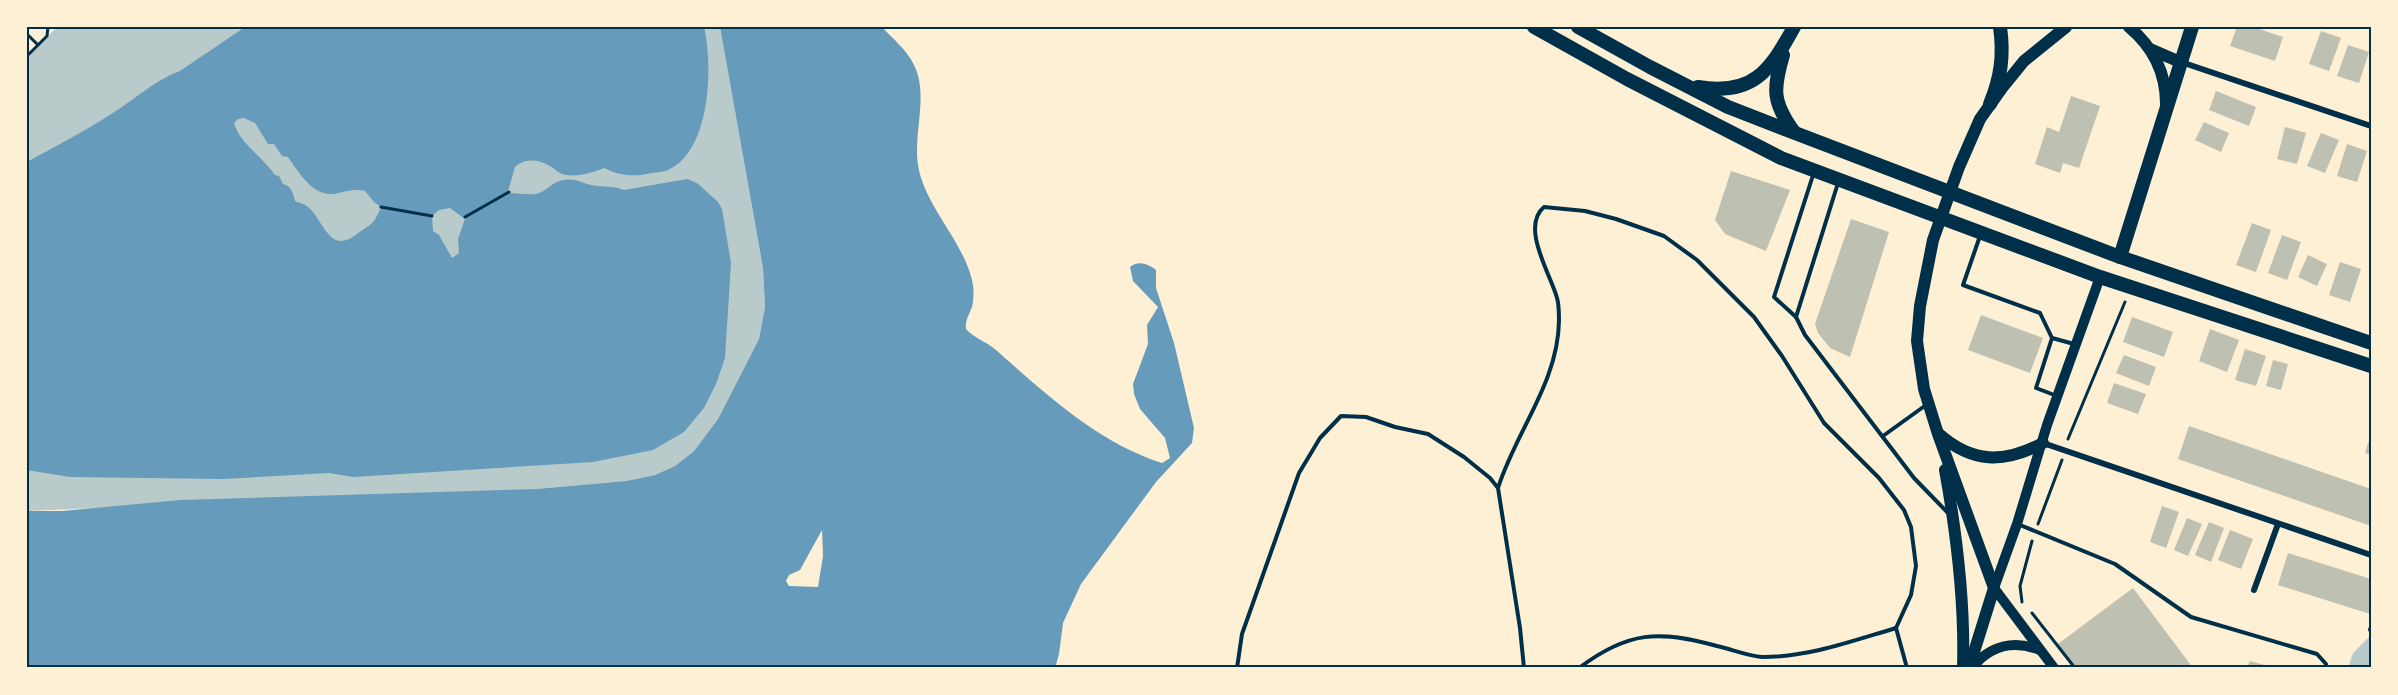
<svg xmlns="http://www.w3.org/2000/svg" width="2398" height="695" viewBox="0 0 2398 695" font-family="'IBM Plex Sans',sans-serif">
<style>
.green{fill:#b9caca}
.water{fill:#669bbc;fill-rule:evenodd}
.building{fill:#bec0b2}
.lines{fill:none;stroke-linecap:round;stroke-linejoin:round}
.path{stroke:#003049;stroke-width:3}
.service{stroke:#003049;stroke-width:4}
.minor{stroke:#003049;stroke-width:6}
.secondary{stroke:#003049;stroke-width:10}
.primary{stroke:#003049;stroke-width:12}
.trunk{stroke:#003049;stroke-width:14}
.neatline{fill:none;stroke:#003049;stroke-width:2}
</style>
<rect width="100%" height="100%" fill="#fdf0d5"/>
<g class="green">
<path d="M57,27H720L763,268L765,307L759,339L718,419L694,451L675,466L655,475L626,481L536,489L27,511V58Z"/>
<path d="M2371,635V668H2348L2353,653Z"/>
</g>
<g class="water">
<path d="M245,27H704C713,65 711,148 670,169C665,172 658,172 652,173C634,177 620,176 604,168C591,173 576,178 562,174C557,172 554,168 550,166C539,159 524,158 515,167L508,191L510,193C519,193 530,196 539,193C548,190 553,181 564,180C575,178 582,183 591,185C603,188 613,185 624,190L687,179L697,183L718,202L722,209L731,263L725,358L716,384L704,408L684,432L653,450L593,462L353,477L329,473L223,479L70,477L27,470V162C56,146 85,131 113,113C135,99 155,80 180,71ZM244,118L255,123L268,144H274L282,156L288,157C298,171 312,196 333,194C345,192 352,188 365,191L374,202L381,207C373,226 372,223 357,234C329,256 324,220 308,207C305,204 299,203 295,201C293,194 292,186 283,184L279,176L275,175C263,157 240,144 234,123L238,119ZM450,208L465,219L458,239L459,253L452,258L439,235L433,231L432,216L439,210Z"/>
<path d="M720,27H882C893,39 907,50 914,65C929,95 913,133 918,165C924,205 962,239 972,280C974,288 974,299 972,307C969,315 965,320 966,329C974,338 987,342 996,350C1046,394 1097,442 1162,463L1170,458L1165,438L1140,409L1134,394L1133,384L1148,344L1147,325L1158,307L1133,281L1130,267C1139,260 1148,264 1156,270V288L1174,343L1194,428L1192,443L1156,482L1081,584L1063,623L1059,654L1055,668H27V511H62L180,500L536,489L626,481L655,475L675,466L694,451L718,419L759,339L765,307L763,268ZM822,530L823,556L818,587L789,586L786,581L789,575L800,570Z"/>
</g>
<g class="building">
<path d="M2237,27H2253L2283,37L2275,61L2230,46Z"/>
<path d="M2321,31L2341,38L2329,71L2309,64Z"/>
<path d="M2348,45L2369,52L2359,83L2337,76Z"/>
<path d="M2216,91L2256,107L2249,126L2209,110Z"/>
<path d="M2071,96L2100,106L2079,168L2063,163L2060,173L2035,164L2047,127L2059,132Z"/>
<path d="M2204,122L2229,133L2221,152L2195,140Z"/>
<path d="M2285,127L2306,133L2297,164L2277,159Z"/>
<path d="M2321,133L2339,140L2325,173L2307,166Z"/>
<path d="M2347,144L2367,151L2357,182L2337,176Z"/>
<path d="M1731,171L1790,190L1766,251L1725,234L1715,220Z"/>
<path d="M1851,219L1889,232L1850,357L1830,348L1818,333L1815,324Z"/>
<path d="M2252,223L2271,230L2256,272L2236,265Z"/>
<path d="M2282,235L2301,242L2287,280L2268,273Z"/>
<path d="M2308,255L2327,264L2317,286L2298,277Z"/>
<path d="M2340,262L2361,269L2350,302L2329,295Z"/>
<path d="M1981,315L2043,338L2030,373L1968,350Z"/>
<path d="M2132,317L2173,332L2164,357L2123,342Z"/>
<path d="M2210,329L2239,340L2227,372L2199,361Z"/>
<path d="M2245,349L2266,356L2256,386L2235,380Z"/>
<path d="M2124,355L2156,367L2149,386L2116,373Z"/>
<path d="M2273,360L2288,364L2281,390L2266,386Z"/>
<path d="M2114,383L2146,394L2138,414L2107,403Z"/>
<path d="M2189,426L2371,489V526L2178,459Z"/>
<path d="M2371,434V455L2365,453Z"/>
<path d="M2162,506L2179,512L2166,548L2150,542Z"/>
<path d="M2187,518L2202,524L2188,556L2174,550Z"/>
<path d="M2209,522L2224,528L2211,562L2195,555Z"/>
<path d="M2230,530L2253,539L2241,569L2218,560Z"/>
<path d="M2288,553L2371,579L2370,614L2278,585Z"/>
<path d="M2133,588L2193,668H2076L2058,644Z"/>
<path d="M2250,661L2272,667V668H2247Z"/>
</g>
<g class="lines">
<g class="path">
<path d="M27,34L38,45"/>
<path d="M27,56L47,36L48,27"/>
<path d="M381,207L432,216"/>
<path d="M465,217L509,192"/>
<path d="M2068,439L2125,302"/>
<path d="M2038,524L2062,460"/>
<path d="M2022,602L2020,586L2032,541"/>
<path d="M2032,613L2075,668"/>
</g>
<g class="service">
<path d="M1814,172L1774,297L1796,317L1838,183"/>
<path d="M1980,236L1963,285L2040,313L2052,338"/>
<path d="M1796,317L1805,335L1914,478L1948,513"/>
<path d="M2057,396L2036,388L2052,338L2074,344"/>
<path d="M1883,436L1926,405"/>
<path d="M1498,488C1516,431 1558,383 1559,321C1559,313 1559,304 1557,298C1551,275 1520,227 1544,207L1585,211L1616,219L1664,236L1697,260L1754,317L1782,356L1824,423L1879,478L1904,510L1911,527L1916,566L1911,595L1896,628L1907,668"/>
<path d="M2020,525L2115,564L2191,617L2317,654L2326,664V668"/>
<path d="M2370,630L2371,627"/>
<path d="M1237,668L1242,634L1299,473L1320,438L1341,416L1366,417L1395,427L1428,434L1464,457L1490,478L1498,488L1520,628L1524,668"/>
<path d="M1579,668C1628,631 1659,630 1717,646C1731,649 1748,656 1762,657C1809,657 1852,641 1896,628"/>
</g>
<g class="minor">
<path d="M2181,62L2371,126"/>
<path d="M2043,443L2371,555"/>
<path d="M2254,590L2278,524"/>
</g>
<g class="secondary">
<path d="M1972,668C1990,645 2014,640 2040,650"/>
<path d="M2054,668L1994,588L2017,524L2047,425L2100,277"/>
</g>
<g class="primary">
<path d="M2129,27C2153,47 2166,73 2166,104"/>
<path d="M2150,49L2180,62"/>
<path d="M1939,434C1972,463 2004,464 2043,443"/>
<path d="M1945,470C1957,536 1965,601 1963,668"/>
<path d="M1969,668L1994,588L1938,434L1924,389L1917,341L1920,306L1933,240L1959,167L1980,119L2002,88L2024,61L2066,27"/>
</g>
<g class="trunk">
<path d="M1534,27L1627,79L1781,158L2100,277L2371,366"/>
<path d="M1578,27L1650,67L1728,107L1795,133L2120,257L2371,343"/>
<path d="M1783,55C1773,89 1772,102 1794,132"/>
<path d="M1698,87C1753,96 1770,71 1794,27"/>
<path d="M1990,104C2001,78 2004,55 2000,27"/>
<path d="M2120,257L2192,27"/>
</g>
</g>
<rect width="2398" height="695" fill="none" stroke="#fdf0d5" stroke-width="57"/>
<rect x="28" y="28" width="2342" height="638" class="neatline"/>
</svg>
